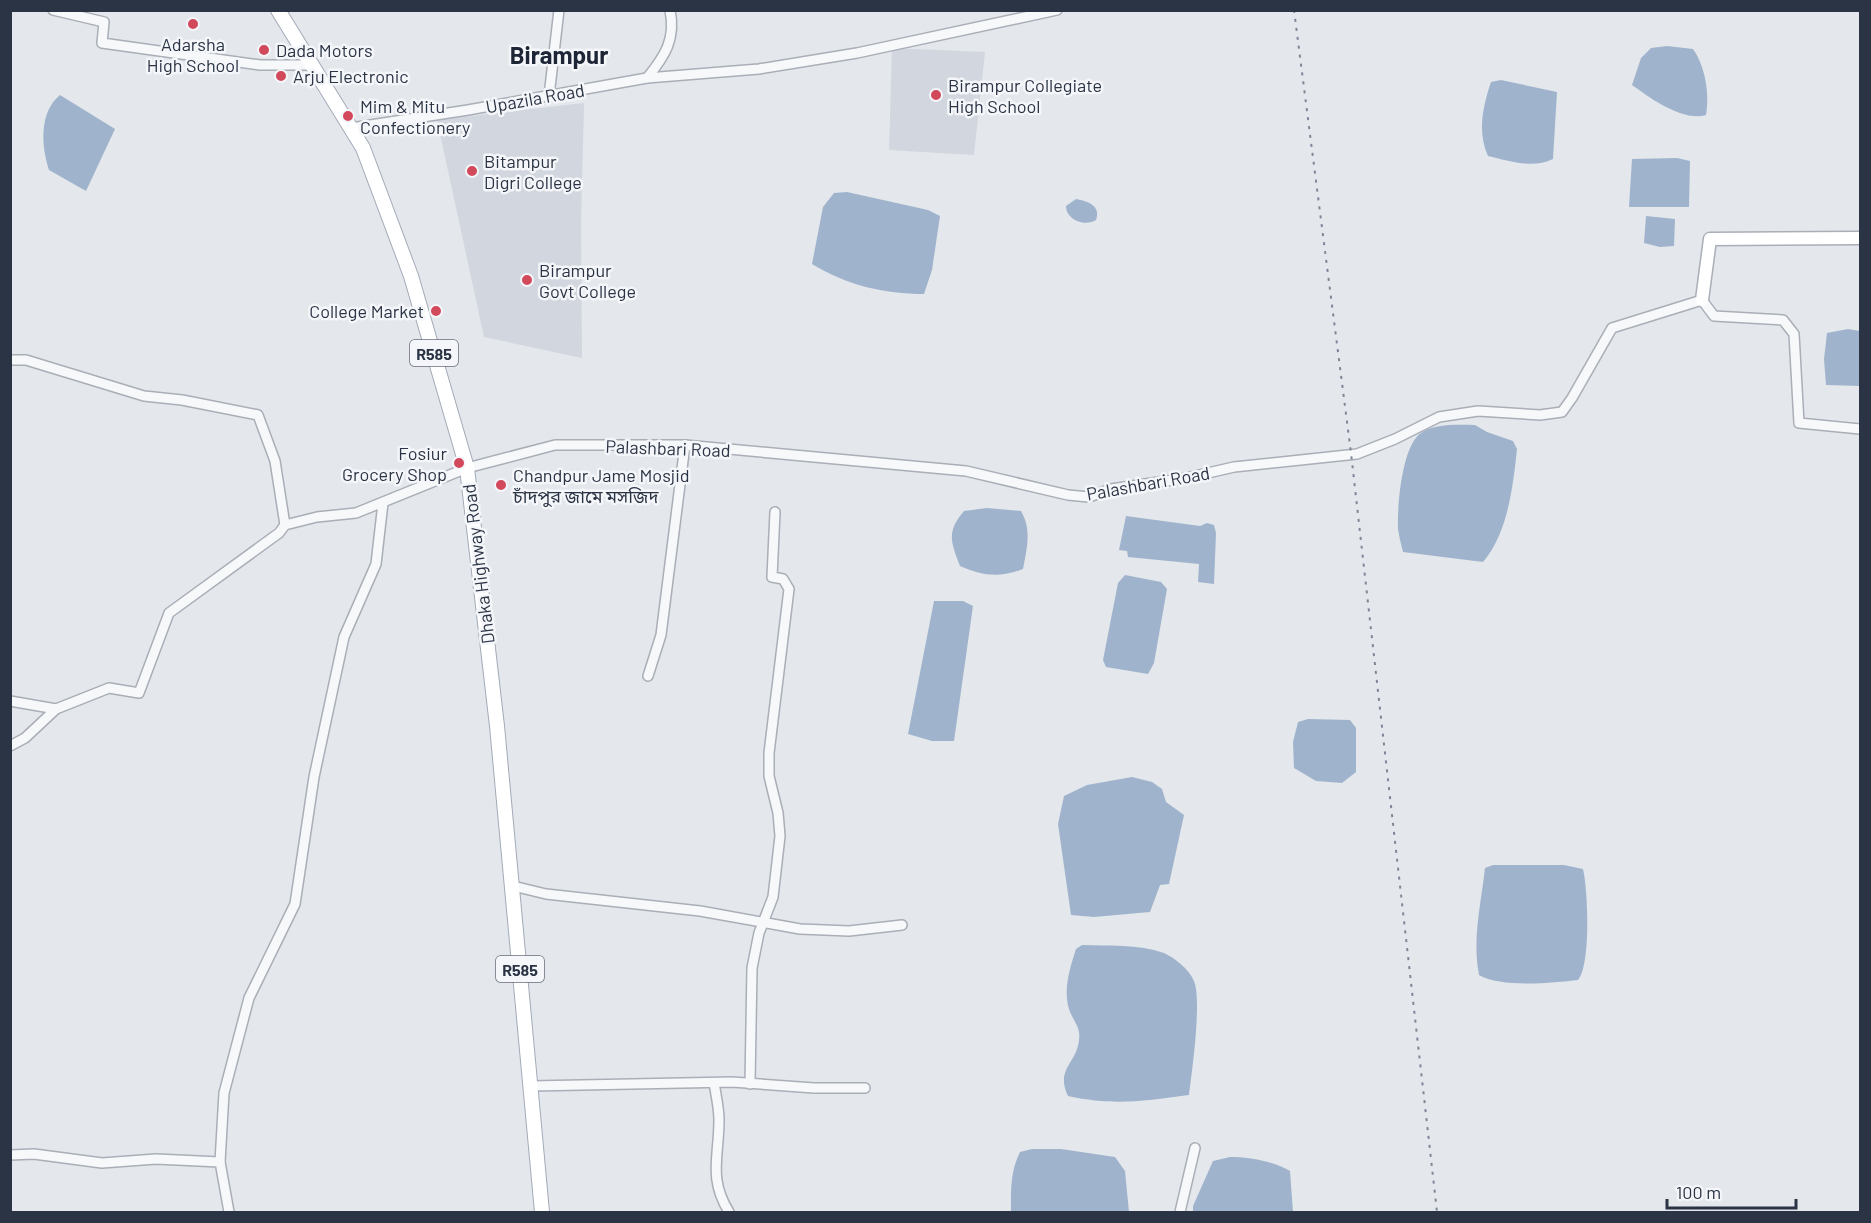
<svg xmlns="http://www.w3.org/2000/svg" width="1871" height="1223" viewBox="0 0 1871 1223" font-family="Barlow,'Noto Sans Bengali',sans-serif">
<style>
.built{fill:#d2d6de}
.water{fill:#9fb4cc}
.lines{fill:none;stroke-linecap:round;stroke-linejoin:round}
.street-casing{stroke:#a9aeb7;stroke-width:12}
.secondary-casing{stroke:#a9aeb7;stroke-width:15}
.primary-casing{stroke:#a3abb8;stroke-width:16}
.street{stroke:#f7f8fa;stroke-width:9}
.secondary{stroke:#fff;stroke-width:12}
.primary{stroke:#fff;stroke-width:14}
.rail{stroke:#7d8696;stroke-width:2;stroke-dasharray:3 6;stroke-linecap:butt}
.poi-dot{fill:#d1495b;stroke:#f4f6f9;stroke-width:2}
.labels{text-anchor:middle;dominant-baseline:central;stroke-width:5;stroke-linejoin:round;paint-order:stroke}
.shield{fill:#f4f6f9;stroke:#676e7b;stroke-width:1.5}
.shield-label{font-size:16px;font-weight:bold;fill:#2b3445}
.poi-label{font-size:18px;fill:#2b3445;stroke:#f4f6f9;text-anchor:start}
.street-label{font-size:18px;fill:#2b3445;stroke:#f4f6f9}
.district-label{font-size:24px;font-weight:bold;fill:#1d2536;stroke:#f4f6f9}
</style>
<rect width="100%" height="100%" fill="#e4e7ec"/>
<g class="built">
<path d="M892,48L985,52L974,155L889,150Z"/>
<path d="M584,103L581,223L582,358L484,337L437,120Z"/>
</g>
<g class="water">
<path d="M1667,46L1693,49C1705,66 1710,94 1706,115C1683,122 1650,98 1632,85L1641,58L1651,48Z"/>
<path d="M1501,80L1557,92L1553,159C1533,169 1509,161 1488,156C1477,132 1483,106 1491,82Z"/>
<path d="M60,95L115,129L86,191L49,170C41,146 39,112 60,95Z"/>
<path d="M1677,158L1690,161L1689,207H1629L1632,159Z"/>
<path d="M847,192L928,210L940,216L932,270L924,294C884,294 846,285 812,264L823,207L834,193Z"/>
<path d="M1076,199C1088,201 1101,206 1096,220C1085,227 1066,220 1066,206Z"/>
<path d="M1646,216L1675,219L1674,246L1660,247L1644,243Z"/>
<path d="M1848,329L1860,331V386L1826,385L1824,359L1827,333Z"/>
<path d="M1475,425L1487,432L1513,441L1517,449C1513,486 1508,533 1483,562L1403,552C1401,544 1399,536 1398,529C1397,507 1402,445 1421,433C1436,423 1458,425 1475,425Z"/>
<path d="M987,508L1021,511C1032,530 1027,548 1023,569C999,578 983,576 960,566C951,542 946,532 964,511Z"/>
<path d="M1126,516L1200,526L1207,523L1214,525L1216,533L1214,584L1198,582L1199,564L1128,557L1127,551L1119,550Z"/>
<path d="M1125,575L1161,582L1167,589L1154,663L1148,674L1106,667L1103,660L1118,583Z"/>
<path d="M934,601H963L973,606L954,741H932L908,734Z"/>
<path d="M1308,719L1350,720L1356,728V772L1342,783L1316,781L1294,768L1293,742L1298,722Z"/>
<path d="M1132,777L1152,782L1162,789L1166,802L1184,815L1169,884L1160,885L1150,912L1094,917L1071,915L1058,824L1064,796L1087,785Z"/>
<path d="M1493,865H1564L1583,869C1588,890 1591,965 1578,980C1552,983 1501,988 1479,975C1472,939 1481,904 1485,868Z"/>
<path d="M1082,945C1108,946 1138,944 1164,953C1175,958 1189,969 1194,981C1202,1000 1192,1071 1189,1095C1143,1101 1114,1106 1068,1096C1055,1069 1077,1063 1079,1040C1081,1027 1073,1021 1069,1009C1063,989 1070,968 1076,949Z"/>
<path d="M1032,1149H1061L1115,1157L1125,1171L1129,1212H1011C1011,1191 1010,1172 1020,1152Z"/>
<path d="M1230,1157C1249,1157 1273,1161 1290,1171L1293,1212H1193V1206L1213,1161Z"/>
</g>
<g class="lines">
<defs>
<g id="street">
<path d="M53,10L104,22L102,43L260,65H311"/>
<path d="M647,78C665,56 676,39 670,10"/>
<path d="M549,96L559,10"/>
<path d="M351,128L468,110L647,78L759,69L857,53L1057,10"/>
<path d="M10,360H26L144,396L182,400L258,415L275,461L285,525"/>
<path d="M648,676L661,635L685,445"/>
<path d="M10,701L56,709"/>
<path d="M10,746L25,738L56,709L109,688L139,693L169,613L279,533L285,525L317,517L356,513L467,468L555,445H685L966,471L1068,495L1089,497L1111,489L1186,478L1234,467L1357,454L1395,439L1439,417L1478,411L1540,415L1562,412L1572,398L1612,328L1702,300L1714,316L1783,320L1794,334L1799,423L1860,429"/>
<path d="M513,886L546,894L700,911L800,929L849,931L902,925"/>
<path d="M714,1083C716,1095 719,1108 719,1120C719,1157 708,1178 729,1212"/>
<path d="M750,1084L752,968L759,933L773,897L780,836L778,813L769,776V753L789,589L783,579L772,577L775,512"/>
<path d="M531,1086L732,1082L814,1088H865"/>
<path d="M10,1155L34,1154L102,1163L156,1159L220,1162L229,1212"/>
<path d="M220,1162L224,1093L249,998L295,904L314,777L344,637L376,564L383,503"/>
<path d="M1180,1212L1195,1148"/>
</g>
<path id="secondary" d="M1702,300L1710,239L1860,238"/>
<path id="primary" d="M278,10L363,148L411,276L467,468L497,726L542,1212"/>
</defs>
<use href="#street" class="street-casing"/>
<use href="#secondary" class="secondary-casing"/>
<use href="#primary" class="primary-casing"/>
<use href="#street" class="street"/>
<use href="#secondary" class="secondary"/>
<use href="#primary" class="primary"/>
<path class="rail" d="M1294,10L1351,453L1437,1212"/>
</g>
<g class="poi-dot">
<circle cx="193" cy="24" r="6"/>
<circle cx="264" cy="50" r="6"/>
<circle cx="281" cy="76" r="6"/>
<circle cx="936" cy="95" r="6"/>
<circle cx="348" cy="116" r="6"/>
<circle cx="472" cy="171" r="6"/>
<circle cx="527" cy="280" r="6"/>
<circle cx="436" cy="311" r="6"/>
<circle cx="459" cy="463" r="6"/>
<circle cx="501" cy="485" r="6"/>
</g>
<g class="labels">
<g class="shield">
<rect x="410" y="340" width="48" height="26" rx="4.5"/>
<rect x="496" y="956" width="48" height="26" rx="4.5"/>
</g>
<g class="shield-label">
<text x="434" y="353">R585</text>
<text x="520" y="969">R585</text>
</g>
<g class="poi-label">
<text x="193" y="44" text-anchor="middle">Adarsha<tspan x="193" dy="21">High School</tspan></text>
<text x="276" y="50">Dada Motors</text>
<text x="293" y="76">Arju Electronic</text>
<text x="948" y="85">Birampur Collegiate<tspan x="948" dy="21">High School</tspan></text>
<text x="360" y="106">Mim &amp; Mitu<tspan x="360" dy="21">Confectionery</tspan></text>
<text x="484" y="161">Bitampur<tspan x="484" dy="21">Digri College</tspan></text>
<text x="539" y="270">Birampur<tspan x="539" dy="21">Govt College</tspan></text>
<text x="424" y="311" text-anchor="end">College Market</text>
<text x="447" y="453" text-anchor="end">Fosiur<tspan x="447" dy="21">Grocery Shop</tspan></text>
<text x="513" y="475">Chandpur Jame Mosjid<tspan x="513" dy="21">চাঁদপুর জামে মসজিদ</tspan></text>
</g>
<g class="street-label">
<text transform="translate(535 98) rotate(-10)">Upazila Road</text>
<text transform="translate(668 448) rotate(2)">Palashbari Road</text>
<text transform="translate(1148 483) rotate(-10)">Palashbari Road</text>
<text transform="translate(478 564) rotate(-97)">Dhaka Highway Road</text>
</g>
<g class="district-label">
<text x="559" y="54">Birampur</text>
</g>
</g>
<rect width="1871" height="1223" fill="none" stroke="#2b3445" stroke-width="24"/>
<path d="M1667 1199v9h129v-9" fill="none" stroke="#2b3445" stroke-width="3"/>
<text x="1676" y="1199" font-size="18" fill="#2b3445" stroke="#f4f6f9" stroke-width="4.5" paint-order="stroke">100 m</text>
</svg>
